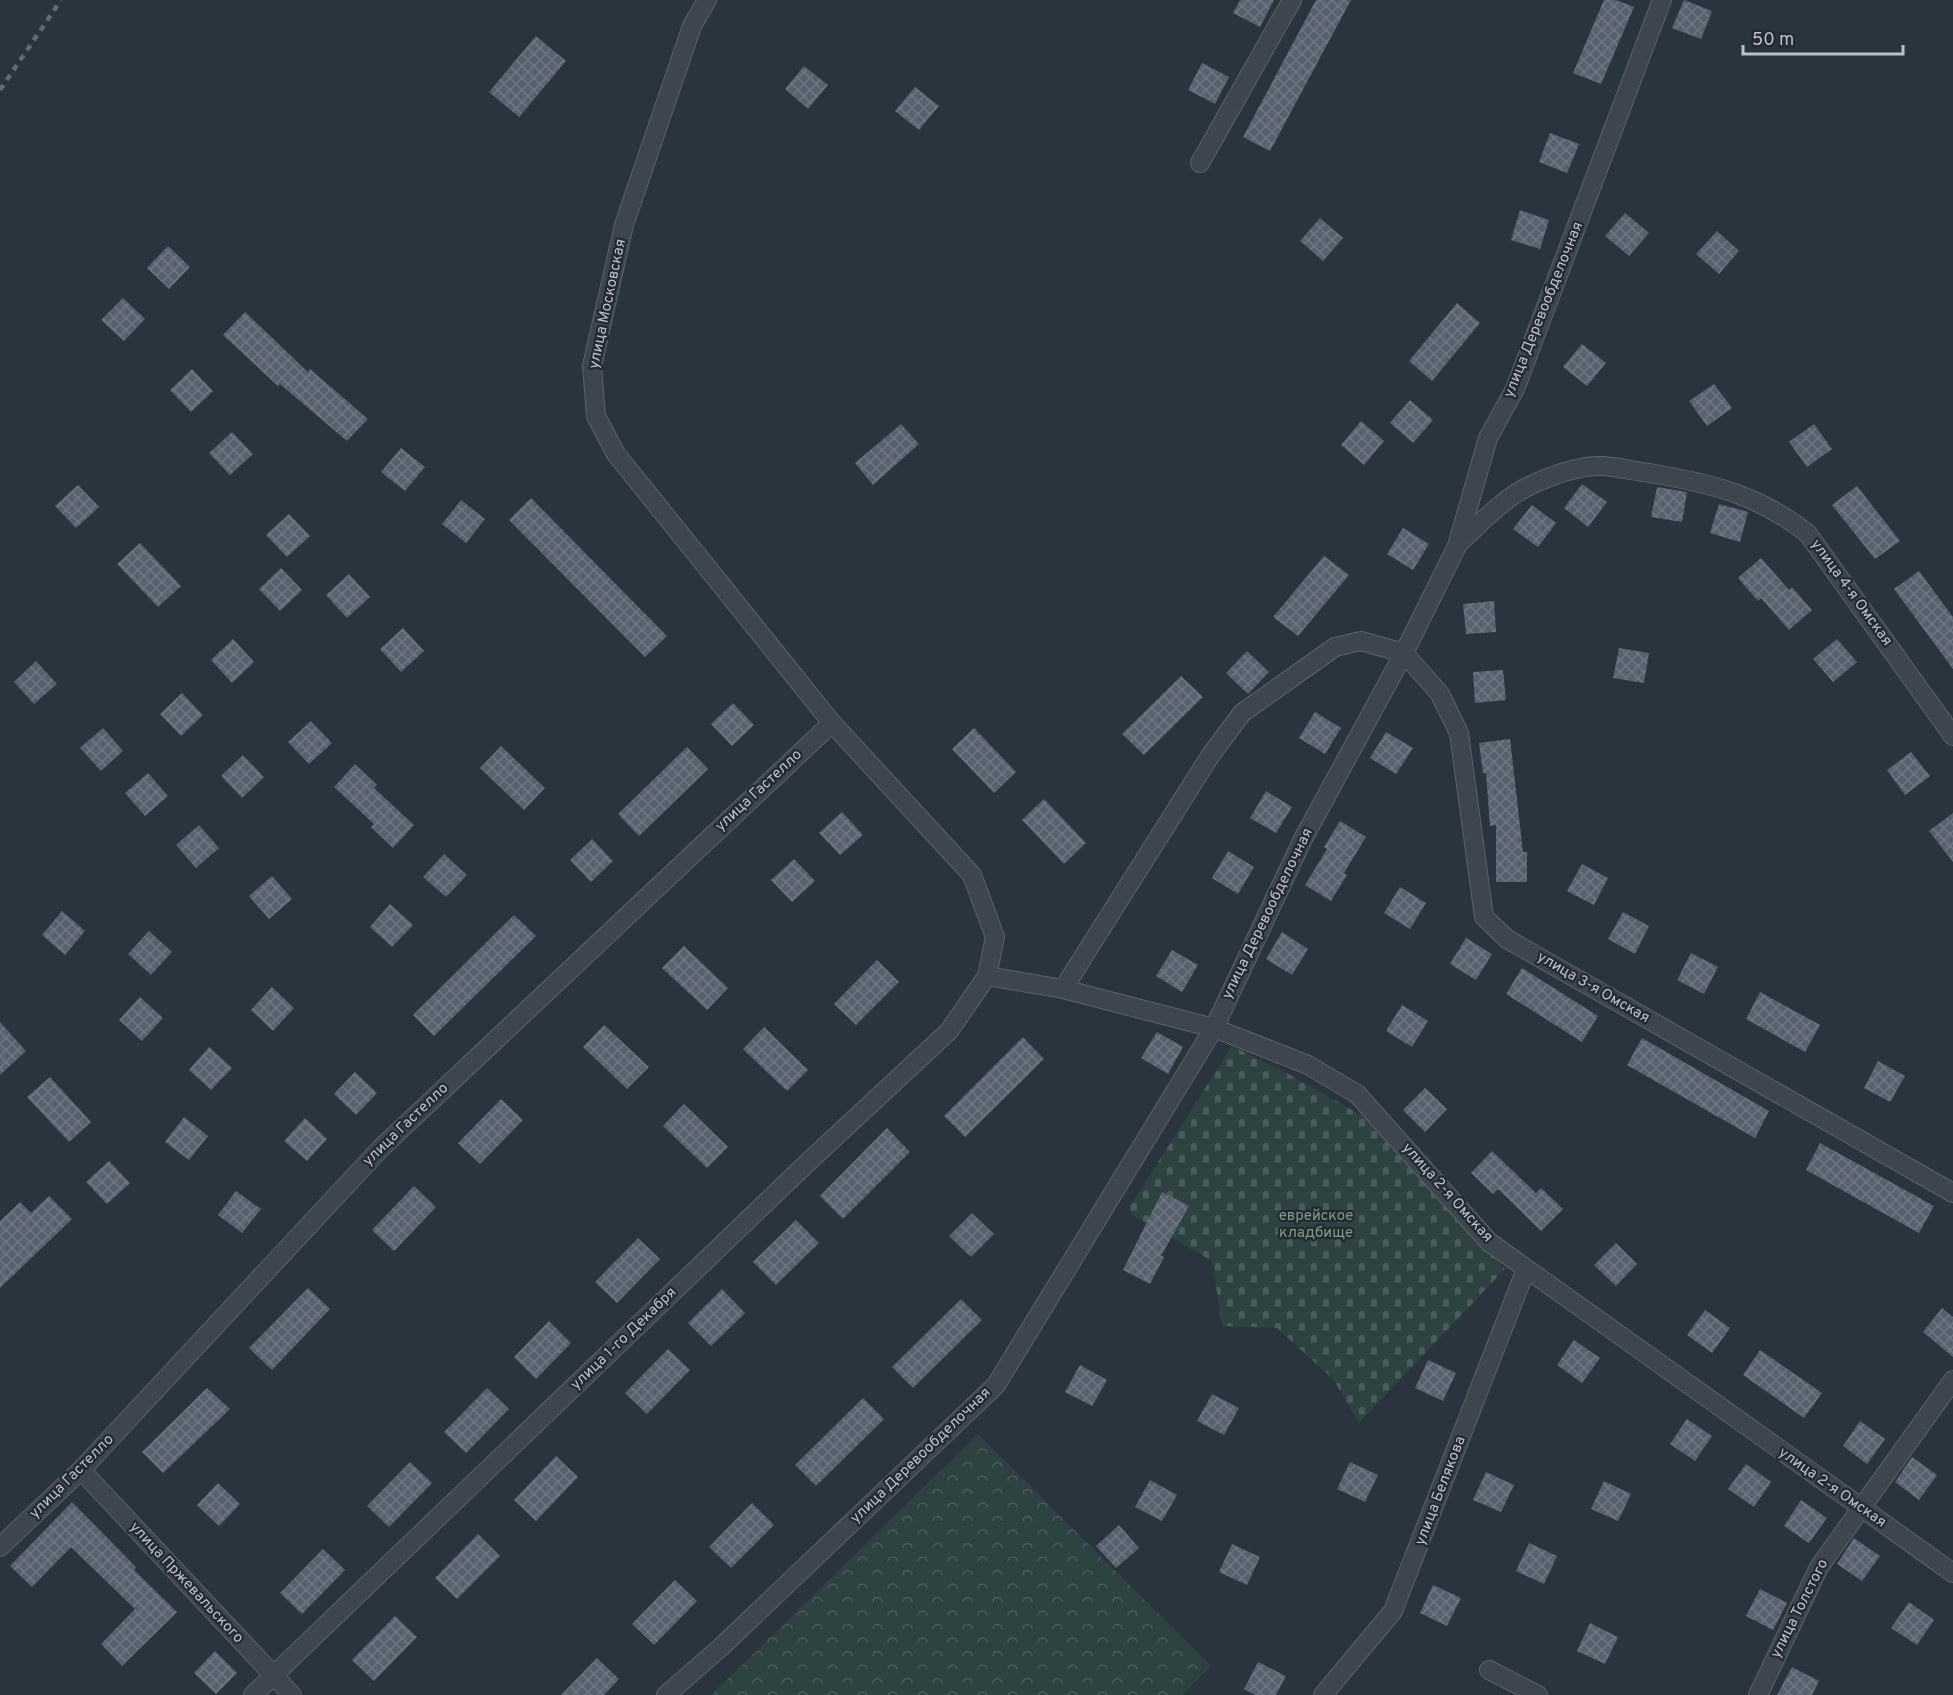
<svg xmlns="http://www.w3.org/2000/svg" width="1953" height="1695" viewBox="0 0 1953 1695" font-family="Overpass,sans-serif">
<style>
.cemetery{fill:url(#cemetery-stones)}
.park{fill:url(#park-crowns)}
.building{fill:url(#building-cross-hatch)}
.lines{fill:none;stroke-linecap:round;stroke-linejoin:round}
.minor-casing{stroke:#5b636c;stroke-width:20}
.minor{stroke:#3d454f;stroke-width:18}
.rail{stroke:#606a75;stroke-width:4.5;stroke-dasharray:6 6;stroke-linecap:butt}
.labels{text-anchor:middle;dominant-baseline:central;stroke-width:4.5;stroke-linejoin:round;paint-order:stroke}
.street-label{font-size:15px;fill:#bac1c9;stroke:#222a34}
.park-label{font-size:15px;fill:#7b9c80;stroke:#222a34}
</style>
<defs>
<pattern id="cemetery-stones" width="16" height="16" patternUnits="userSpaceOnUse" patternTransform="scale(1.5)"><rect width="16" height="16" fill="#2e4241"/><path d="M2 7V4a2 2 0 0 1 4 0v3zM10 15v-3a2 2 0 0 1 4 0v3z" fill="#4a5c5b"/></pattern>
<pattern id="park-crowns" width="20" height="18" patternUnits="userSpaceOnUse" patternTransform="scale(1.5)"><rect width="20" height="18" fill="#2e4241"/><path d="M2 6a3 3 0 1 1 6 0M12 15a3 3 0 1 1 6 0" fill="none" stroke="#4a5c5b"/></pattern>
<pattern id="building-cross-hatch" width="8" height="8" patternUnits="userSpaceOnUse" patternTransform="scale(1.5)"><rect width="8" height="8" fill="#58626e"/><path d="M0 0l8 8M0 8l8-8" fill="none" stroke="#6e7781"/></pattern>
</defs>
<rect width="100%" height="100%" fill="#29343e"/>
<path class="cemetery" d="M1232,1046L1287,1073L1366,1118L1505,1269L1359,1423L1333,1379L1277,1328L1222,1326L1212,1261L1131,1214L1129,1208Z"/>
<path class="park" d="M978,1434L1211,1666L1182,1695H711Z"/>
<g class="building">
<path d="M1240,0H1274L1260,27L1233,13Z"/>
<path d="M1316,0H1351L1270,151L1243,137Z"/>
<path d="M1604,0H1616L1634,7L1601,84L1573,73Z"/>
<path d="M1684,0L1712,11L1701,39L1672,28Z"/>
<path d="M536,36L566,61L519,117L489,92Z"/>
<path d="M1202,63L1229,77L1215,104L1188,90Z"/>
<path d="M804,66L828,85L808,109L785,89Z"/>
<path d="M915,87L939,106L919,130L895,111Z"/>
<path d="M1550,133L1579,144L1567,173L1539,162Z"/>
<path d="M1520,210L1549,220L1540,249L1511,240Z"/>
<path d="M1625,213L1649,233L1629,256L1605,236Z"/>
<path d="M1320,218L1343,238L1323,261L1300,241Z"/>
<path d="M1717,231L1739,251L1719,274L1696,254Z"/>
<path d="M168,246L190,267L169,289L147,268Z"/>
<path d="M123,298L145,319L124,341L101,320Z"/>
<path d="M1457,303L1480,323L1432,381L1409,361Z"/>
<path d="M245,312L308,372L310,369L368,419L347,441L280,384L278,386L223,335Z"/>
<path d="M1582,344L1606,363L1587,386L1563,367Z"/>
<path d="M192,369L213,391L191,412L170,390Z"/>
<path d="M1714,384L1732,408L1707,426L1689,401Z"/>
<path d="M1410,400L1433,420L1413,443L1390,423Z"/>
<path d="M1361,421L1384,441L1364,465L1341,445Z"/>
<path d="M901,424L919,444L873,485L855,463Z"/>
<path d="M1814,424L1832,449L1807,467L1789,442Z"/>
<path d="M232,432L253,454L230,475L209,453Z"/>
<path d="M401,448L425,467L405,491L381,472Z"/>
<path d="M1582,484L1607,502L1588,527L1564,508Z"/>
<path d="M78,485L99,507L76,528L55,506Z"/>
<path d="M1857,486L1900,541L1875,559L1832,505Z"/>
<path d="M1657,487L1687,492L1682,522L1651,517Z"/>
<path d="M531,498L667,636L645,657L509,520Z"/>
<path d="M461,500L485,519L466,543L442,524Z"/>
<path d="M1719,504L1748,512L1740,542L1710,533Z"/>
<path d="M1532,505L1556,523L1538,547L1513,529Z"/>
<path d="M289,514L310,536L287,557L266,535Z"/>
<path d="M1403,528L1429,544L1413,570L1387,554Z"/>
<path d="M140,543L181,586L158,607L117,564Z"/>
<path d="M1324,556L1349,575L1298,636L1273,617Z"/>
<path d="M1761,558L1789,590L1792,587L1812,610L1789,630L1761,598L1758,601L1738,578Z"/>
<path d="M281,568L302,590L280,611L259,589Z"/>
<path d="M1919,571L1953,617V669L1894,589Z"/>
<path d="M349,574L370,597L347,618L326,595Z"/>
<path d="M1494,601L1496,632L1466,634L1463,604Z"/>
<path d="M403,628L424,651L401,672L380,649Z"/>
<path d="M233,639L254,662L232,683L211,660Z"/>
<path d="M1837,639L1857,662L1833,682L1813,659Z"/>
<path d="M1619,648L1649,653L1644,683L1613,678Z"/>
<path d="M1247,651L1269,672L1248,694L1226,673Z"/>
<path d="M36,661L57,684L34,704L14,682Z"/>
<path d="M1503,670L1506,700L1475,703L1473,672Z"/>
<path d="M1181,676L1203,697L1144,755L1122,734Z"/>
<path d="M182,693L203,715L181,736L160,714Z"/>
<path d="M733,703L754,725L732,746L711,724Z"/>
<path d="M1315,712L1341,728L1325,754L1299,738Z"/>
<path d="M311,721L332,743L309,764L288,742Z"/>
<path d="M103,728L123,751L101,771L80,748Z"/>
<path d="M974,728L1016,772L994,793L952,749Z"/>
<path d="M1386,732L1413,748L1396,774L1370,758Z"/>
<path d="M1510,739L1523,852H1527V882H1496V825L1490,826L1486,773H1483L1479,743Z"/>
<path d="M501,746L545,788L524,810L480,768Z"/>
<path d="M687,747L708,769L639,836L618,814Z"/>
<path d="M1911,752L1930,776L1905,795L1887,770Z"/>
<path d="M243,755L264,777L242,798L221,776Z"/>
<path d="M355,764L377,785L374,788L414,825L393,848L371,827L374,824L334,787Z"/>
<path d="M148,773L168,796L145,816L125,793Z"/>
<path d="M1266,791L1292,807L1276,833L1250,818Z"/>
<path d="M1044,799L1086,843L1064,864L1022,820Z"/>
<path d="M842,812L863,835L840,855L819,833Z"/>
<path d="M1953,813V862L1929,831Z"/>
<path d="M1340,821L1366,837L1344,873L1347,875L1331,901L1305,885L1327,849L1324,847Z"/>
<path d="M199,825L219,848L196,868L176,845Z"/>
<path d="M592,839L613,861L591,882L570,860Z"/>
<path d="M1228,851L1254,867L1238,894L1212,878Z"/>
<path d="M444,854L467,875L446,897L423,877Z"/>
<path d="M794,859L815,881L792,902L771,880Z"/>
<path d="M1582,864L1608,878L1594,905L1567,891Z"/>
<path d="M272,876L292,899L269,919L249,896Z"/>
<path d="M1400,887L1426,903L1410,929L1384,913Z"/>
<path d="M390,904L413,925L392,947L370,927Z"/>
<path d="M62,911L85,931L65,955L42,935Z"/>
<path d="M1623,912L1649,926L1635,954L1608,939Z"/>
<path d="M514,915L536,936L434,1036L413,1015Z"/>
<path d="M149,931L172,952L151,975L128,954Z"/>
<path d="M1282,932L1308,949L1292,975L1266,959Z"/>
<path d="M1466,938L1492,954L1476,980L1450,964Z"/>
<path d="M684,946L728,988L707,1010L662,968Z"/>
<path d="M1172,950L1198,965L1182,992L1156,976Z"/>
<path d="M1691,953L1718,967L1704,994L1677,980Z"/>
<path d="M877,960L899,982L856,1025L834,1004Z"/>
<path d="M1522,968L1598,1016L1582,1042L1506,994Z"/>
<path d="M272,987L294,1008L273,1031L251,1010Z"/>
<path d="M1760,992L1820,1025L1805,1052L1746,1019Z"/>
<path d="M140,997L163,1018L142,1041L119,1020Z"/>
<path d="M1402,1005L1428,1021L1412,1047L1386,1031Z"/>
<path d="M0,1022L26,1051L0,1075Z"/>
<path d="M604,1025L649,1067L627,1089L583,1047Z"/>
<path d="M764,1027L808,1070L787,1091L743,1049Z"/>
<path d="M1157,1032L1183,1047L1168,1074L1141,1058Z"/>
<path d="M1023,1037L1044,1059L965,1137L944,1116Z"/>
<path d="M1642,1038L1769,1111L1755,1138L1627,1065Z"/>
<path d="M209,1047L232,1068L211,1090L189,1070Z"/>
<path d="M1878,1061L1905,1076L1890,1102L1864,1088Z"/>
<path d="M355,1072L377,1093L356,1115L334,1094Z"/>
<path d="M50,1077L91,1122L69,1142L27,1097Z"/>
<path d="M1425,1088L1447,1109L1425,1132L1403,1110Z"/>
<path d="M501,1099L523,1120L480,1164L458,1143Z"/>
<path d="M684,1104L728,1147L707,1168L663,1126Z"/>
<path d="M184,1117L208,1136L189,1160L165,1142Z"/>
<path d="M305,1118L327,1139L307,1161L284,1141Z"/>
<path d="M887,1128L910,1152L843,1219L820,1196Z"/>
<path d="M1820,1143L1934,1206L1919,1233L1806,1170Z"/>
<path d="M1492,1151L1536,1193L1541,1188L1563,1209L1541,1231L1498,1189L1493,1194L1471,1173Z"/>
<path d="M109,1161L130,1183L107,1204L86,1182Z"/>
<path d="M414,1186L436,1207L394,1251L372,1230Z"/>
<path d="M236,1191L261,1209L242,1233L218,1215Z"/>
<path d="M1162,1192L1189,1206L1161,1256L1164,1257L1150,1284L1123,1270Z"/>
<path d="M49,1196L72,1219L0,1288V1221L20,1202L31,1213Z"/>
<path d="M972,1213L994,1234L971,1257L949,1236Z"/>
<path d="M796,1220L819,1243L776,1285L753,1262Z"/>
<path d="M638,1238L660,1259L617,1303L595,1282Z"/>
<path d="M1616,1243L1637,1264L1616,1286L1594,1265Z"/>
<path d="M308,1288L330,1309L272,1370L249,1348Z"/>
<path d="M722,1289L745,1313L711,1346L688,1323Z"/>
<path d="M961,1299L982,1320L913,1388L892,1367Z"/>
<path d="M1942,1308L1953,1317V1357L1923,1332Z"/>
<path d="M1705,1310L1730,1328L1712,1353L1687,1335Z"/>
<path d="M549,1321L571,1343L536,1379L514,1357Z"/>
<path d="M1574,1340L1600,1358L1582,1383L1557,1365Z"/>
<path d="M668,1349L690,1370L647,1414L625,1393Z"/>
<path d="M1760,1350L1822,1393L1804,1418L1743,1375Z"/>
<path d="M1428,1360L1456,1373L1443,1401L1415,1388Z"/>
<path d="M1080,1365L1107,1380L1092,1406L1065,1392Z"/>
<path d="M207,1388L230,1409L163,1473L142,1452Z"/>
<path d="M487,1388L509,1409L466,1453L444,1432Z"/>
<path d="M1212,1394L1239,1408L1224,1435L1197,1421Z"/>
<path d="M863,1398L884,1419L816,1486L795,1465Z"/>
<path d="M1687,1419L1712,1436L1695,1461L1670,1444Z"/>
<path d="M1860,1421L1885,1439L1867,1464L1843,1446Z"/>
<path d="M556,1456L578,1477L536,1521L514,1500Z"/>
<path d="M1912,1457L1937,1475L1919,1500L1895,1482Z"/>
<path d="M410,1462L432,1483L389,1527L367,1506Z"/>
<path d="M1350,1462L1378,1475L1365,1502L1337,1489Z"/>
<path d="M1746,1464L1771,1482L1754,1507L1728,1489Z"/>
<path d="M1486,1472L1514,1485L1501,1512L1473,1500Z"/>
<path d="M1150,1480L1177,1495L1162,1521L1135,1507Z"/>
<path d="M1604,1481L1631,1494L1618,1521L1591,1509Z"/>
<path d="M218,1483L240,1504L219,1526L197,1505Z"/>
<path d="M1801,1500L1827,1518L1809,1543L1784,1526Z"/>
<path d="M72,1502L136,1567L134,1570L177,1612L122,1666L101,1644L135,1609L71,1547L32,1587L10,1566Z"/>
<path d="M752,1503L774,1525L731,1568L709,1547Z"/>
<path d="M1119,1525L1139,1548L1116,1568L1096,1546Z"/>
<path d="M478,1534L500,1556L457,1599L435,1578Z"/>
<path d="M1854,1538L1880,1556L1862,1581L1837,1564Z"/>
<path d="M1529,1543L1557,1556L1544,1584L1516,1571Z"/>
<path d="M1232,1544L1260,1557L1247,1585L1219,1572Z"/>
<path d="M323,1549L345,1570L302,1614L280,1593Z"/>
<path d="M675,1580L697,1601L654,1645L632,1624Z"/>
<path d="M1433,1585L1461,1598L1447,1626L1420,1613Z"/>
<path d="M1760,1589L1787,1603L1773,1630L1746,1616Z"/>
<path d="M1909,1602L1934,1620L1917,1645L1891,1628Z"/>
<path d="M395,1616L417,1637L374,1681L352,1660Z"/>
<path d="M1590,1623L1618,1637L1605,1664L1577,1651Z"/>
<path d="M215,1651L237,1673L216,1694L194,1673Z"/>
<path d="M597,1658L619,1679L604,1695H561Z"/>
<path d="M1258,1662L1286,1676L1276,1695H1255L1244,1689Z"/>
<path d="M1792,1667L1819,1681L1812,1695H1777Z"/>
</g>
<g class="lines">
<defs>
<g id="minor">
<path d="M1200,163L1292,0"/>
<path d="M1458,544C1480,524 1501,500 1529,486C1550,476 1580,465 1603,466C1618,467 1634,471 1649,473C1710,483 1760,495 1808,534L1953,736"/>
<path d="M987,976L1063,989L1214,1028L1308,1065L1357,1094L1489,1242L1953,1573"/>
<path d="M1063,989L1210,756L1242,713L1335,647L1361,641L1404,653L1440,694L1459,733L1484,917L1507,939L1953,1193"/>
<path d="M81,1470L292,1695"/>
<path d="M0,1547L81,1470L381,1148L832,723"/>
<path d="M1489,1670L1538,1695"/>
<path d="M253,1695L804,1166L949,1031L987,976L995,937L972,875L832,723L616,454L596,416L592,366L624,225L692,26L707,0"/>
<path d="M666,1695L720,1648L996,1385L1214,1028L1303,839L1404,653L1457,546L1488,438L1515,389L1662,0"/>
<path d="M1323,1695L1393,1611L1526,1269"/>
<path d="M1758,1695L1819,1567L1953,1380"/>
</g>
</defs>
<use href="#minor" class="minor-casing"/>
<use href="#minor" class="minor"/>
<path class="rail" d="M0,90L61,0"/>
</g>
<g class="labels">
<g class="street-label">
<text transform="translate(608 304) rotate(-78)">улица Московская</text>
<text transform="translate(1544 310) rotate(-68)">улица Деревообделочная</text>
<text transform="translate(1851 593) rotate(54)">улица 4-я Омская</text>
<text transform="translate(759 791) rotate(-43)">улица Гастелло</text>
<text transform="translate(1268 914) rotate(-64)">улица Деревообделочная</text>
<text transform="translate(1593 988) rotate(30)">улица 3-я Омская</text>
<text transform="translate(406 1125) rotate(-44)">улица Гастелло</text>
<text transform="translate(1447 1193) rotate(48)">улица 2-я Омская</text>
<text transform="translate(624 1339) rotate(-44)">улица 1-го Декабря</text>
<text transform="translate(921 1456) rotate(-44)">улица Деревообделочная</text>
<text transform="translate(72 1477) rotate(-45)">улица Гастелло</text>
<text transform="translate(1832 1488) rotate(35)">улица 2-я Омская</text>
<text transform="translate(1441 1491) rotate(-69)">улица Белякова</text>
<text transform="translate(186 1583) rotate(47)">улица Пржевальского</text>
<text transform="translate(1800 1609) rotate(-63)">улица Толстого</text>
</g>
<g class="park-label">
<text x="1316" y="1216">еврейское<tspan x="1316" dy="17">кладбище</tspan></text>
</g>
</g>
<path d="M1743 45v9h160v-9" fill="none" stroke="#bac1c9" stroke-width="3"/>
<text x="1752" y="45" font-size="18" fill="#bac1c9" stroke="#222a34" stroke-width="4.5" paint-order="stroke">50 m</text>
</svg>
